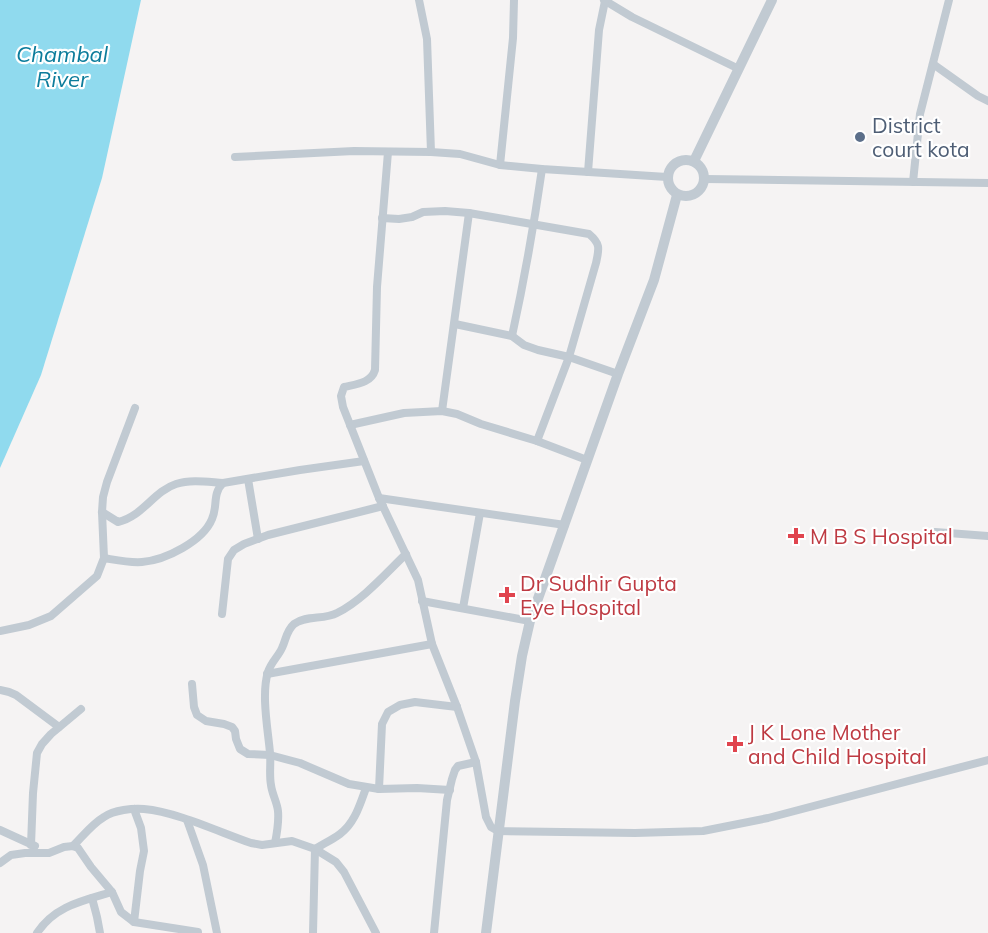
<svg xmlns="http://www.w3.org/2000/svg" width="988" height="933" viewBox="0 0 988 933" font-family="Mulish,sans-serif">
<style>
.water{fill:#90daee}
.lines{fill:none;stroke-linecap:round;stroke-linejoin:round}
.minor{stroke:#c1cad2;stroke-width:8}
.tertiary{stroke:#c1cad2;stroke-width:10}
.service-dot{fill:#5c6f8a;stroke:#fff;stroke-width:2}
.health-dot{fill:#e0444e;stroke:#fff;stroke-width:2}
.labels{text-anchor:middle;dominant-baseline:central;stroke-width:4.5;stroke-linejoin:round;paint-order:stroke}
.service-label{font-size:21px;fill:#4e5e75;stroke:#fff;text-anchor:start}
.health-label{font-size:21px;fill:#be3a42;stroke:#fff;text-anchor:start}
.water-label{font-size:22px;font-style:italic;fill:#0c7c9b;stroke:#fff}
</style>
<rect width="100%" height="100%" fill="#f5f3f3"/>
<path class="water" d="M0,0H141L102,178L41,375L0,468Z"/>
<g class="lines">
<g class="minor">
<path d="M419,0L427,39L431,152"/>
<path d="M604,0L632,17L739,69"/>
<path d="M933,64L978,96L988,101"/>
<path d="M388,152L377,287L375,370C371,383 357,384 344,387L341,396L343,407L379,498L418,580L432,644L457,707L476,762L486,817L491,827L498,831L635,833L703,831L768,818L988,760"/>
<path d="M235,157L354,151L431,152L460,154L500,165L542,169L667,177"/>
<path d="M500,165L513,38L514,0"/>
<path d="M588,172L599,30L605,1"/>
<path d="M705,179L988,183"/>
<path d="M913,182L920,114L949,0"/>
<path d="M382,218L399,219L412,217L423,212L445,211L469,213L589,234C601,244 599,249 596,263L569,357L537,441"/>
<path d="M455,324L512,336L524,345L538,350L569,357L618,374"/>
<path d="M512,336C524,281 534,225 542,169"/>
<path d="M442,411L469,213"/>
<path d="M350,425L404,413L442,411L457,414L481,424L537,441L587,460"/>
<path d="M248,479L258,539"/>
<path d="M379,498L565,525"/>
<path d="M102,512L118,522C142,517 154,491 176,484C191,479 208,482 223,483"/>
<path d="M935,532L988,536"/>
<path d="M104,558C116,560 129,563 142,562C166,560 203,541 212,519C218,506 212,494 223,483L300,470L364,461"/>
<path d="M422,601L530,621"/>
<path d="M463,608L480,513"/>
<path d="M222,614L228,559L234,550L244,544L268,535L383,506"/>
<path d="M0,631L29,625L51,616L97,576L104,558L102,512L103,497L107,482L135,408"/>
<path d="M267,674L432,644"/>
<path d="M192,684L194,707L197,715L206,721L224,724L232,727L235,731L236,739L240,749L248,754L270,755L300,763L349,784L379,789L417,788L450,790"/>
<path d="M0,690L9,692L16,695L59,727"/>
<path d="M379,789L382,724L388,712L400,705L415,702L457,707"/>
<path d="M187,820L203,865L217,933"/>
<path d="M0,830L35,846"/>
<path d="M275,843C277,833 279,822 278,811C277,802 272,794 271,785C269,775 271,764 270,753C268,730 261,694 268,672C271,662 278,657 282,648C286,640 286,631 294,624C306,615 324,620 337,613C363,600 386,573 406,554"/>
<path d="M31,845L33,793L37,753L42,744L51,734L81,709"/>
<path d="M73,846C83,836 92,824 104,817C114,810 133,808 144,809C177,812 219,832 251,843L262,845L292,841L315,849L336,862L344,872L376,933"/>
<path d="M0,863L11,855L25,853H49L64,847L73,846L78,848L91,867L112,892L121,912L134,922L198,932V933"/>
<path d="M92,898L97,917L100,933"/>
<path d="M134,922L140,871L144,851L141,828L134,809"/>
<path d="M37,933C55,906 82,901 112,892"/>
<path d="M313,933L315,849C323,844 332,840 340,834C355,823 360,804 366,788"/>
<path d="M434,933L447,800L452,779L455,770L458,766L476,762"/>
</g>
<g class="tertiary">
<circle cx="686" cy="178" r="18"/>
<path d="M694,161L772,0"/>
<path d="M486,933L515,701L522,656L530,621L618,374L654,280L677,195"/>
</g>
</g>
<circle class="service-dot" cx="860" cy="137" r="6"/>
<g class="health-dot">
<path d="M793 527h6v6h6v6h-6v6h-6v-6h-6v-6h6z"/>
<path d="M504 586h6v6h6v6h-6v6h-6v-6h-6v-6h6z"/>
<path d="M732 735h6v6h6v6h-6v6h-6v-6h-6v-6h6z"/>
</g>
<g class="labels">
<g class="service-label">
<text x="872" y="125">District<tspan x="872" dy="24">court kota</tspan></text>
</g>
<g class="health-label">
<text x="810" y="536">M B S Hospital</text>
<text x="520" y="583">Dr Sudhir Gupta<tspan x="520" dy="24">Eye Hospital</tspan></text>
<text x="748" y="732">J K Lone Mother<tspan x="748" dy="24">and Child Hospital</tspan></text>
</g>
<g class="water-label">
<text x="62" y="54">Chambal<tspan x="62" dy="25">River</tspan></text>
</g>
</g>
</svg>
